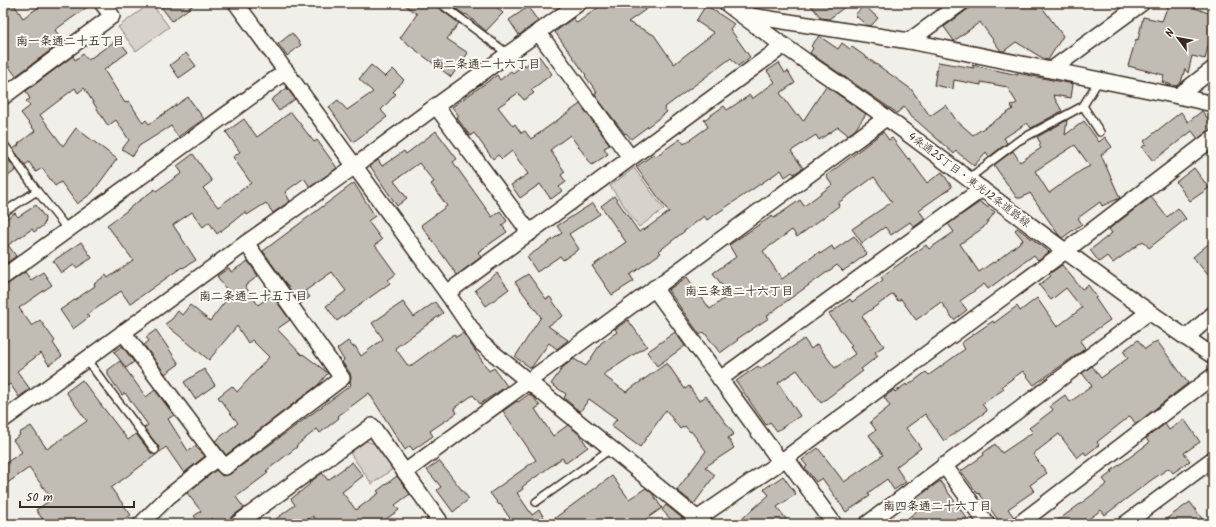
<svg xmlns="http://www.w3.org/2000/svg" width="1216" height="527" viewBox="0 0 1216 527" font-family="Kalam,'Klee One',sans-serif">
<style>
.park{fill:#d7d2cc;stroke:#897e75}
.building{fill:#c1bcb4;stroke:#3b2a1e;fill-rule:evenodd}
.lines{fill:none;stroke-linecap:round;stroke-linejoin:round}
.lane-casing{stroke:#3b2a1e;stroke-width:10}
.street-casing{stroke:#3b2a1e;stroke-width:18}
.lane{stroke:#fdfcf7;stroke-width:7}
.street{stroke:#fdfcf7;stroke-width:15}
.labels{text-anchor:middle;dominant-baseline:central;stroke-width:4;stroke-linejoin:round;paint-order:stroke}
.street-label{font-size:11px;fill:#3b2a1e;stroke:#fdfcf7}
.neighbourhood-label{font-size:12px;font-weight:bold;fill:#3b2a1e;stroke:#fdfcf7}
</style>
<rect width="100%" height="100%" fill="#f1efea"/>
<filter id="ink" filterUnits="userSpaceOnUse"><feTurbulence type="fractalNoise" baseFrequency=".025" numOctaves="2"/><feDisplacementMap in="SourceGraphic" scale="8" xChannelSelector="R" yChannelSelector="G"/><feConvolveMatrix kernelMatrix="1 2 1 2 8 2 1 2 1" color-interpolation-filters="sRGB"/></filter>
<g filter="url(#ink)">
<g class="park">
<path d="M151,3L169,27L136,51L118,27Z"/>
<path d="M634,168L664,209L639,227L610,186Z"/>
<path d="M366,441L378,445L394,468L372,484L350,453Z"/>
</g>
<g class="building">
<path d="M3,3H13L23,18L45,3H93L55,30L63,41L16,76L3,59Z"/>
<path d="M158,3H196L172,21Z"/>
<path d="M402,3H435L437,7L459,23L447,39L468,53L451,77L400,38L417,14Z"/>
<path d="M448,3H492L503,13L486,31L466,14L465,15Z"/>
<path d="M604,3H655L628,22L654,35L674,64L714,33L696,21L706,5L734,24L730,29L750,57L738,66L731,58L664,108L667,112L631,139L626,133L625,134L594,94L597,92L585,76L586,75L555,32L573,18L577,23Z"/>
<path d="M809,3H850L829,19L821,18Z"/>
<path d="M976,3H1039L1063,36L1048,60L1044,59L1016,42L1004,51H1001L980,22L954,41L944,27Z"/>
<path d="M1169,3H1194L1193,7L1213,15V35L1211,34L1205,59L1192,56L1188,73L1185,69L1181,82L1176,86L1162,82L1164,75L1128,66L1136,39L1138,40L1143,17L1162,21Z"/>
<path d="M864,5L878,18L871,26L866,25L855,15Z"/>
<path d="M528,7L538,21L519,35L509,20Z"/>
<path d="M292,33L301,45L287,56L278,44Z"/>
<path d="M819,36L838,49L842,43L850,49L852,47L911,89L930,116L946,105L956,120L973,135L1013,109L1011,106L1017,103L1007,87L981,82V85L954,80L953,89L934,85L938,62L974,68L972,65L1018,75L1017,73L1073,84L1071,98L1053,95L1062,111L1031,128L1027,123L1004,138L1007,143L989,157L986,152L974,166L956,151L954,154L917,121L910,116L904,107L897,113L810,53L813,48L811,46Z"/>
<path d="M118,39L128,52L104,70L125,103L129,101L143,123L146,120L149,124L188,97L204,119L178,137L171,126L139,146L133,156L122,149L129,140L116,120L108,126L84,88L78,93L75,88L40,115L63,146L76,128L117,159L92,193L77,204L61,182L55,186L42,168L36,172L29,162L25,165L13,149L19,145L18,144L35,131L21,113L30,106L26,101L30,99L26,91L73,56L75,60L83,54L88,60Z"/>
<path d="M186,53L196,66L179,78L170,65Z"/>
<path d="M539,56L552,74L531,90L534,93L524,100L518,93L498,107L513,126L515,124L521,133L525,131L531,139L580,104L610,145L604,148L608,154L592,165L570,135L550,150L565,172L561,175L566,182L559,187L562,191L551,199L540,184L520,198L511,185L528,174L512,151L502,159L498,155L493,159L474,133L470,136L457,118L459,116L452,107L497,75L500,80L511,71L513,73L524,64L525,66Z"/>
<path d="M779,63L785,73L788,71L795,83L780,93L796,115L798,114L803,121L826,86L866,114L855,130L848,135L838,127L819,140L816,135L791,151L803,168L794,174L792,172L785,177L781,170L707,220L704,216L659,251L661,253L630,275L634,281L612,295L592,266L626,242L601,206L614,196L639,232L643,229L644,230L669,212L636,167L654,154L656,156L680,139L684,144L708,127L704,120L724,106L727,110L750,95L752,99L775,82L767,71Z"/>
<path d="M371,65L385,77L393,69L404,80L393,92L396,94L381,110L387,117L353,142L329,107L338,100L347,110L373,92L359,79Z"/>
<path d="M287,88L295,99L279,111L271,100Z"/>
<path d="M1202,111L1213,125V128L1198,139L1192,131L1153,161L1142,147L1146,144L1144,141L1181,112L1188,122Z"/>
<path d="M291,112L314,142L317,140L337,168L310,187L304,178L285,192L290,201L273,213L266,203L247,215L245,212L217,234L209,222L203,227L192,212L173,225L196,260L183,268L182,267L130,304L121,291L87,315L89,317L73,329L60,310L95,286L94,284L106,275L108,278L133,260L107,225L128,210V209L155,189L156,191L182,173L177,166L193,154L212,181L203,188L218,207L251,183L233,157L240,152L226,132L244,119L257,137Z"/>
<path d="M1067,120L1065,135L1084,121L1099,142L1105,137L1112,147L1101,155L1120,198L1102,206L1100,202L1078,218L1082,224L1062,238L1058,234L1030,193L1021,198H1017L994,165L1013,151L1020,162L1041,148L1039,145L1041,144L1037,137ZM1075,145L1090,166L1082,170L1049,193L1035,171Z"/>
<path d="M436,131L457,159L453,162L492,217L500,211L507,221L502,225L507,232L478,252L481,257L457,275L421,225L447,206L431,184L434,182L419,163L394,181L407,198L397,206L370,166L378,160L382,166L404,151L406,154Z"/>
<path d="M883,132L889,140L892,138L908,159L909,158L927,183L942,172L952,187L919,210L925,219L914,227L910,222L891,235L885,227L862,243L852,229L892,202L874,177L838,203L839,206L797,237L792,230L763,251L782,279L819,252L820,254L832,246L834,250L854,236L867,254L843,271L837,265L784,303L767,316L769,318L737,339L738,340L720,353L704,332L700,335L668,290L687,277L710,309L729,295L713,273L736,257L729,245L772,216L774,218L800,200L804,206L832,185L826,176Z"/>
<path d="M5,155L16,170L3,180V156Z"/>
<path d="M1194,168L1209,188L1190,201L1176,182Z"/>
<path d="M354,183L375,216L368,221L382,240L375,245L396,274L388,280L390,283L337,321L326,306L346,291L332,272L305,291L310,297L300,304L263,251Z"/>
<path d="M1151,197L1167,217L1178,208L1186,219L1149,248L1143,241L1113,263L1107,256L1099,262L1090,250L1112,233L1109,229Z"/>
<path d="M980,202L995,212L983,228L960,244L979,272L993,262L994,263L1023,240L1015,230L1017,228L1046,249L1049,252L1038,260L1034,255L988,289L984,284L960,301L967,310L954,320L941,302L916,320L901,299L898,301L893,294L862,316L884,346L875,352L878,356L861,369L863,371L821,403L797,370L778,383L800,416L777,431L770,422L766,425L736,381L758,366L760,369L804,339L811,349L817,344L835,368L855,354L850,347L852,346L829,314L850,299L852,302L883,280L881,277L926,245L929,249L954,232L948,224Z"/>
<path d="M593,203L600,214L569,234L579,249L563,260L560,256L537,272L527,257L562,233L557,226Z"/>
<path d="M36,205L45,218L44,225L34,232L32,229L8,245L16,256L3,266V221L15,213L18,217Z"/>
<path d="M1213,240V281L1193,257Z"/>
<path d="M81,242L92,258L76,268L74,265L61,273L53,261Z"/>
<path d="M248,261L258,276L245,286L258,305L272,295L290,320L277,329L302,355L303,354L328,373L318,385L226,455L215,441L238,423L218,397L232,386L237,392L269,357L252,340L248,343L237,326L209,360L165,324L172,319L178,311L182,315L190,305L210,321L230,295L217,276L229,268L231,272Z"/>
<path d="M1062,265L1082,289L1088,285L1097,297L1095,298L1110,320L1080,341L1085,348L1082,351L1034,385L1023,371L1002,386L1004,389L982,404L987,411L944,441L925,414L906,428L921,448L896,467L906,482L894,490L887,479L868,493L870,496L846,512L822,478L816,482L805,468L807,466L802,460L818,448L844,482L883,455L869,435L876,430L870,422L890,406L884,397L894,390L895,392L906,384L907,386L926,372L929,375L965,349L961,343L993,321L994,323L1017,306L1020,311L1037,298L1057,327L1082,308L1066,288L1051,300L1039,285L1051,276L1049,274Z"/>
<path d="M25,272L31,280L43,272L52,285L19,308L32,326L40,320L55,341L53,343L62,356L49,365L41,353L17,371L30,389L19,397L10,384L3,388V312L7,309L3,302V286L8,284Z"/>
<path d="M497,273L509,289L486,306L475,290Z"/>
<path d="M528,274L546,299L550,297L563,316L548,326L568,340L557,349L549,343L531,368L515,357L541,317L515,282Z"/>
<path d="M403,302L414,317L435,302L443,313L395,348L409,367L454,334L456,337L463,333L489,371L494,368L507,386L480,404L473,395L454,408L457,413L430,431L433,436L413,450L410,446L405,450L369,393L338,416L339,418L320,433L317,429L296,446L297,447L266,471L268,473L236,497L244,508L231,517L228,524H217L212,518L205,524H201L194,516L201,511L187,493L216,470L222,476L230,474L351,385L350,382L351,377L350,373L342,362L344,360L337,349L348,341L353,347L355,346L361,356L383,339L372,323Z"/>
<path d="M628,320L647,346L603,375L626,392L667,363L685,389L689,386L699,401L706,396L734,434L728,438L734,448L705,467L715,475L694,504L677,490L706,451L691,431L690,432L685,426L680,429L666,410L640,447L611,426L617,419L589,399L580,412L564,398L566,394L551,384L563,367L574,359L586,366L601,343L617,332L615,329Z"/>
<path d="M156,330L179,364L165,374L144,345L149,341L146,337Z"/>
<path d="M675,332L685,346L657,366L647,352Z"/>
<path d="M1138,340L1145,349L1157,341L1188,383L1136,424L1130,416L1097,442L1099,445L1086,455L1084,452L1077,458L1059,434L1033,454L1047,473L1030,485L1034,491L1008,509L1014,517L1011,520L1010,524H1001L979,493L978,494L961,471L984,455L983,453L995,444L1002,453L1033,432L1029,428L1053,410L1050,406L1065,395L1070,402L1092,386L1082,373L1092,366L1101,378L1128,358L1123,351Z"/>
<path d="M122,346L134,362L126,368L114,352Z"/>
<path d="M120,361L146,397L155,390L174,415L168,419L188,451L195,446L205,456L184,473L166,447L160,452L159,447L144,428L148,425L125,393L122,395L108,375V370Z"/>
<path d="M204,369L215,385L195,399L184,382Z"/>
<path d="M82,380L128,440L136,434L151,453L156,455L111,488L131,515L118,524H46L36,510L52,499L29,468L3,486V465L22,452L13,440L20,435L19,433L31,426L47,449L87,421L66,392Z"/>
<path d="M529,394L534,398L540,406L535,409L553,436L568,425L579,434L588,447L566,463L562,458L522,487L523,489L517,493L532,515L539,510L548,523L612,476L629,499L646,488L652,493L662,508L639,524H514L500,504L499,505L490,493L536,460L503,411L517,401L518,402Z"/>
<path d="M1184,419L1200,442L1184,453L1190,461L1173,473L1169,468L1150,481L1105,515L1101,510L1082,524H1053L1107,484L1103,479L1112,472L1111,471L1149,443L1146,438L1165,424L1169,430Z"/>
<path d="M439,461L469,499L453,512L437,490L441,487L427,470Z"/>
<path d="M352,462L363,476L342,492L356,510L379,493L377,491L397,476L410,494L395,505L399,510L379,524H318L313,516L302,524H269L295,505L291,499L310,484L309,483L322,473L328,480Z"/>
<path d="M783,476L796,494L777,507L790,524H736L769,495L764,489Z"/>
<path d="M940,481L971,524H900L917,511L910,503Z"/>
<path d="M1190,502L1206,524H1159Z"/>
<path d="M666,505L682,518L675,524L662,510Z"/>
</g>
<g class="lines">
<defs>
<g id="lane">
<path d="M440,3L508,54"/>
<path d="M742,14L754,3"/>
<path d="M1083,106L1100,132"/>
<path d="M3,143L37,191L4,212"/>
<path d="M968,179L1018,141L1083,106L1099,80"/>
<path d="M37,191L68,230"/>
<path d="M86,359L155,450"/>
<path d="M536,502L612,448"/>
</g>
<g id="street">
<path d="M236,3L447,293L481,343L704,524"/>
<path d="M726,3C778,44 835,80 888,119C996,199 1102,281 1213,356"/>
<path d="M745,15L909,41L1178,96L1213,104"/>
<path d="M538,32L630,157"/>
<path d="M909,41L961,3"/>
<path d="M1051,70L1142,3"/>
<path d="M1178,96L1213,69"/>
<path d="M3,97L112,16L102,3"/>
<path d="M436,106L530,233"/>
<path d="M3,277L286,71"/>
<path d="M654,288L780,461"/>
<path d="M447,293L783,46"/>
<path d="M123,332L217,458L225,467L342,378L246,243"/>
<path d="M1186,338L1213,314"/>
<path d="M720,379L982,189"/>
<path d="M3,420L246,243L355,166L436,106L579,3"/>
<path d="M786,458L834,524"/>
<path d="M944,465L987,524"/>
<path d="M405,472L886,118"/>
<path d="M691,523L786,458L1064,252L1213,138"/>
<path d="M141,524L168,497L217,458"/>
<path d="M237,524L372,426L439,520L434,524"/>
<path d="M867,524L1149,312"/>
<path d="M1019,524L1213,376"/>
<path d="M1125,524L1213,459"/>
</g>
</defs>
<use href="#lane" class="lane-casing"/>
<use href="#street" class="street-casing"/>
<use href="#lane" class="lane"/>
<use href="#street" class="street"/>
</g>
</g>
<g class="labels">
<g class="street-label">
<text transform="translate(969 180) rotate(37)">4条通25丁目・東光12条道路線</text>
</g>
<g class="neighbourhood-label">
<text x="70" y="41">南一条通二十五丁目</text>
<text x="486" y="64">南二条通二十六丁目</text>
<text x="739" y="291">南三条通二十六丁目</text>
<text x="253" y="296">南二条通二十五丁目</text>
<text x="937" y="506">南四条通二十六丁目</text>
</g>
</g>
<rect width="1216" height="527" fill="none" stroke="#fdfcf7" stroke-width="16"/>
<rect x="8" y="8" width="1200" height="511" fill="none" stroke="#3b2a1e" stroke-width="1.5" filter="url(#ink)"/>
<g transform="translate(1178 38) rotate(302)" stroke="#fdfcf7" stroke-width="3" paint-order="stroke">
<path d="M0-3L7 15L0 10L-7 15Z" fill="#3b2a1e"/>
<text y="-6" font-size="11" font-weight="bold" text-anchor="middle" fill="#3b2a1e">N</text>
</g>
<path d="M20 501v6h114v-6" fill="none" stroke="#3b2a1e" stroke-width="2"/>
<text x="26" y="501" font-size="12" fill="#3b2a1e" stroke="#fdfcf7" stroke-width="3" paint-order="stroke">50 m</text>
</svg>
